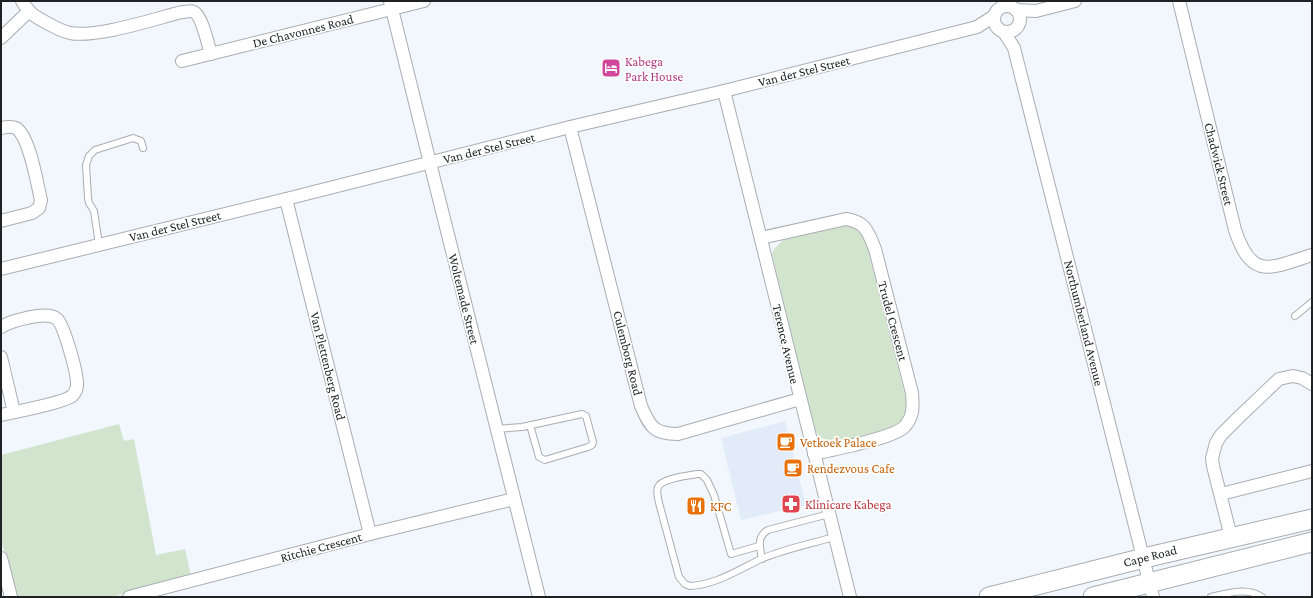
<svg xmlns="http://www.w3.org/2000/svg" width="1313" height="598" viewBox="0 0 1313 598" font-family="'Crimson Pro',serif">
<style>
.built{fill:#e1ecf8}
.green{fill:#d3e4ce}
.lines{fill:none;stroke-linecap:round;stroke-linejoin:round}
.lane-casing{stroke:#a8adb2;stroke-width:8}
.street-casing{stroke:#a8adb2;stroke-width:14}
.primary-casing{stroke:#a8adb2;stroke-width:21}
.lane{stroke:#fff;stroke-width:6}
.street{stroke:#fff;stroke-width:12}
.primary{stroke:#fff;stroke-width:19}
.labels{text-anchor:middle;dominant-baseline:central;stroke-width:3.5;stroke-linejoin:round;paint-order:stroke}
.street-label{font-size:13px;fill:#1f2123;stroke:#fff}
.hotel-label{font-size:13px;fill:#b23c85;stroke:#fff;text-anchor:start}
.food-label{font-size:13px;fill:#c56008;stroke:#fff;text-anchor:start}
.health-label{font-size:13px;fill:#be3a42;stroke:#fff;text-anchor:start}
</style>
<rect width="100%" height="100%" fill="#f2f7fd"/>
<path class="built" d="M785,421L806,505L741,520L721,438Z"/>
<g class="green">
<path d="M846,224L858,228L865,238L907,403C907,413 905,419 898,426C892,430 843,440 833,442C824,440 818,437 815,429L772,254L774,249L783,240Z"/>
<path d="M119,424L124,441L134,439L156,555L185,549L191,576L111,597H16L1,540V455Z"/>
</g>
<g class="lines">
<defs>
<g id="lane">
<path d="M99,245L94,211L89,203L88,198L86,165L89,156L95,150L133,138L141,141L143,148"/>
<path d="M1295,316L1312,302"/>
<path d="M496,429L522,427L582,414L586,416L593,442L592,445L588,447L545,460L539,457L530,425"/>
<path d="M759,546L731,554L714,495L707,480L701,474H697C688,476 662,478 658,487C656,492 658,498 659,503L679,577L685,584L690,586C715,585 738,570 761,559C784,549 810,544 834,537"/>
<path d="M762,559C760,548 756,537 768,530L829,514"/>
<path d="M1211,597C1227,593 1247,587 1262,597"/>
</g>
<g id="street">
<path d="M22,1C30,14 34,16 47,23C54,27 62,31 70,33C97,38 154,19 182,12C186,12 191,10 194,12C202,16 208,45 211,54"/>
<path d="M390,1L430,163L539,597"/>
<path d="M1179,1L1235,230C1252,281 1270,268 1312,255"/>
<circle cx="1007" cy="19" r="13"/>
<path d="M1016,10L1036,11L1075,1"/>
<path d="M1004,32L1014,48L1153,597"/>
<path d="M1,38L28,12"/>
<path d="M182,61L424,1"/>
<path d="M724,91L850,597"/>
<path d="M570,127L641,406C650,427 654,434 678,434L800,399"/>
<path d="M1,128C6,127 12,126 16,128C30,137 37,184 41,200L39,208L32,213L1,221"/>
<path d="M286,199L370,534"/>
<path d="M761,238L846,219C866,222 868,232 875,249L912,393C913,405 914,416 905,426C894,439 833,449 814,454"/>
<path d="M1,269L286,199L570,127L724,91L977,27L994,16"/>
<path d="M1,327C11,321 47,310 57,319C64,325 78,375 77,385C77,389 75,393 72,396C63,403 15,412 1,415"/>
<path d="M1,357L14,412"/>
<path d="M1221,494L1312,471"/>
<path d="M1231,537L1213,466L1212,458L1216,443L1221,435L1239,417L1279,379L1293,376L1302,378L1312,384"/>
<path d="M1,558L11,597"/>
<path d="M129,597L370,534L514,499"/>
</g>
<g id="primary">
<path d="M989,597L1144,558L1312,519"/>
<path d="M1093,597L1312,542"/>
</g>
</defs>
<use href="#lane" class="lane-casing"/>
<use href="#street" class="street-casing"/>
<use href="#primary" class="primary-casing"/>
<use href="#lane" class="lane"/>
<use href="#street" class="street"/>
<use href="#primary" class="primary"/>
</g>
<defs>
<symbol id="hotel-square" viewBox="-11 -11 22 22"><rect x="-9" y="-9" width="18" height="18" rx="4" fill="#d1479c" stroke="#fff"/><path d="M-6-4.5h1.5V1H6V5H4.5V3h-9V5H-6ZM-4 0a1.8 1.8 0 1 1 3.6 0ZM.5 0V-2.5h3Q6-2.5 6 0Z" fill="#fff"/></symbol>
<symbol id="cafe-square" viewBox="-11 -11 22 22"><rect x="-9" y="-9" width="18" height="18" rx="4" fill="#e8710a" stroke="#fff"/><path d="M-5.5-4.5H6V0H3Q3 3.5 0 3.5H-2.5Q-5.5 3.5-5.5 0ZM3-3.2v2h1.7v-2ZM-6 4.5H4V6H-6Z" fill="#fff"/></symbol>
<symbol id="pharmacy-square" viewBox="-11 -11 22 22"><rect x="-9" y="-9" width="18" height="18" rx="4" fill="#e0444e" stroke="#fff"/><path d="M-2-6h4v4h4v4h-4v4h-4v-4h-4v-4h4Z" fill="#fff"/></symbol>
<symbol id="restaurant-square" viewBox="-11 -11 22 22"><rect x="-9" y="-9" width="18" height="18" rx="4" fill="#e8710a" stroke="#fff"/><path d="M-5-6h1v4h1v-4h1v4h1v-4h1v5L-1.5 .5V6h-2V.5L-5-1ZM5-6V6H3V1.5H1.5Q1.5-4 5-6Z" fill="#fff"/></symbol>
</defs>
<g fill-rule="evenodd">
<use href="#hotel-square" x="600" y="57" width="22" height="22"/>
<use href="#cafe-square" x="775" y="431" width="22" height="22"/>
<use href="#cafe-square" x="782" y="457" width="22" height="22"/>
<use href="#pharmacy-square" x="780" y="493" width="22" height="22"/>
<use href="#restaurant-square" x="685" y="495" width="22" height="22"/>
</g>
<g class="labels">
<g class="street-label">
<text transform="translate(303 31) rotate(-14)">De Chavonnes Road</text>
<text transform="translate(804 71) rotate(-14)">Van der Stel Street</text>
<text transform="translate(489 148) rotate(-14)">Van der Stel Street</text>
<text transform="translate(1219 164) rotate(76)">Chadwick Street</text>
<text transform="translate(175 226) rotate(-14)">Van der Stel Street</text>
<text transform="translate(464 299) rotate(76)">Woltemade Street</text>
<text transform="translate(893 321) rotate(75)">Trudel Crescent</text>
<text transform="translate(1084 323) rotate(76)">Northumberland Avenue</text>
<text transform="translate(786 344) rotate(77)">Terence Avenue</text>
<text transform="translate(628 353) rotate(76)">Culemborg Road</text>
<text transform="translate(328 366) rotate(76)">Van Plettenberg Road</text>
<text transform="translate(321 547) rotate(-15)">Ritchie Crescent</text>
<text transform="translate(1150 556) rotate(-14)">Cape Road</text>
</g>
<g class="hotel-label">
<text x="625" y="61">Kabega<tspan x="625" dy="15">Park House</tspan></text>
</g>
<g class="food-label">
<text x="800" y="442">Vetkoek Palace</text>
<text x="807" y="468">Rendezvous Cafe</text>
<text x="710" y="506">KFC</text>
</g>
<g class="health-label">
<text x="805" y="504">Klinicare Kabega</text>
</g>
</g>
<rect width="1313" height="598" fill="none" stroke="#1f2123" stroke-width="4"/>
</svg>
